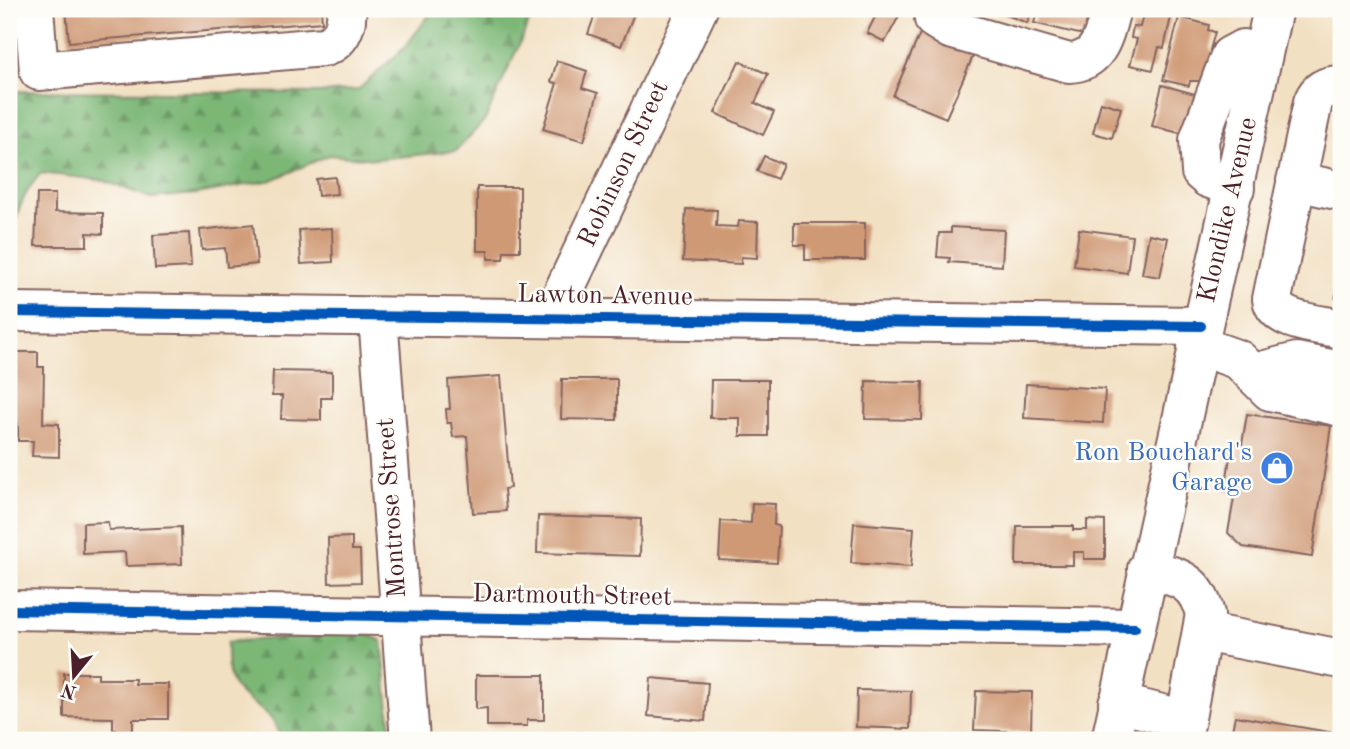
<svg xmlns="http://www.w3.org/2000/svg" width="1350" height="749" viewBox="0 0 1350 749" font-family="'Old Standard TT',serif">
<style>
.forest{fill:url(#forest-firs);stroke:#626b50;stroke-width:2}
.building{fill:#cf9974}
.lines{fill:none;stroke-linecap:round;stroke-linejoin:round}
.minor-casing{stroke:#856360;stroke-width:42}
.minor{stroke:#fff;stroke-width:38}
.cycleway-casing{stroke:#fdfcf7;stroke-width:15}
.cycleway{stroke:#0057b8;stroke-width:10}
.labels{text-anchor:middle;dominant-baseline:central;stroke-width:5;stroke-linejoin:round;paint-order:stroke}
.street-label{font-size:26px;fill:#4a1f2b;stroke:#fdfcf7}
.shop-label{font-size:26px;fill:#366cbe;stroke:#fdfcf7;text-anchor:end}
</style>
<defs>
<pattern id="forest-firs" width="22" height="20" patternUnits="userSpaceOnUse" patternTransform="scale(1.75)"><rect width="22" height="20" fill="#7bb776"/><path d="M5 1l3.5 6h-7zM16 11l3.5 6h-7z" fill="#679461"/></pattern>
</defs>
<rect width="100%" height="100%" fill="#fdfcf7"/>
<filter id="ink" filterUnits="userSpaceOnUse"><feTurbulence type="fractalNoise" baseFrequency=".0143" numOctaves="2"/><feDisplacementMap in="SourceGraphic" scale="14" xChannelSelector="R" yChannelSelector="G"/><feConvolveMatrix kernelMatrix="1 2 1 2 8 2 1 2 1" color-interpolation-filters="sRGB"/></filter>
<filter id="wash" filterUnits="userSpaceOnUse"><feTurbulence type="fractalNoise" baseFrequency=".00686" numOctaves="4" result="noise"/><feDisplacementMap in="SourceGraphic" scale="28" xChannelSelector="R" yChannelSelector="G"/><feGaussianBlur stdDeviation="1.57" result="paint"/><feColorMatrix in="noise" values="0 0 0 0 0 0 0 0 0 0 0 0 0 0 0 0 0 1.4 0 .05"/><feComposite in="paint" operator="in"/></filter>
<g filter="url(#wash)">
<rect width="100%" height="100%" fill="#f2e0c3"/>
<g class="forest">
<path d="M434,9H535L485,120L456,151L376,159L329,155L272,180L196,194L151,198L101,180L41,173C8,209 11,248 14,294L9,295V91L319,93L358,90L404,48Z"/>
<path d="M362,632L382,641L392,740H281C273,708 254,709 238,691C226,678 227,658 227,642Z"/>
</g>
<g id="blocks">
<g class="building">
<path d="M66,9H321L322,22L69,42Z"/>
<path d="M597,9H636L621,46L588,34Z"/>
<path d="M879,9L899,16L885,42L867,33Z"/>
<path d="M946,9H985L978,25Z"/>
<path d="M991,9H1032L1027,23Z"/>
<path d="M1038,9H1096L1095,38L1034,23Z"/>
<path d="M1144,10L1171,17L1164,48L1159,47L1153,70L1130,65L1137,39L1131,38L1133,26L1140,27Z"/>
<path d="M1179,17L1209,25L1208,30L1215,32L1210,50L1214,51L1207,81H1190L1189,86L1163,80Z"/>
<path d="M921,31L974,54L946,118L893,96Z"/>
<path d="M557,61L587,71L582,88L598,93L584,141L543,129L557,83L551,82Z"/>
<path d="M739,61L768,74L755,103L774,112L763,135L715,113Z"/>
<path d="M1162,85L1202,96L1191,136L1152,126Z"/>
<path d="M1101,102L1121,108L1112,138L1093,133Z"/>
<path d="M764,156L783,164L777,179L757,171Z"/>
<path d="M335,177L337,194L318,196L316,179Z"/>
<path d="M477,187H520V251H504L503,259H488V251H477Z"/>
<path d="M37,194H55V212L103,213V234L87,233V246H35Z"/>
<path d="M686,209L717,210L716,226L738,227L739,221L758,222L757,258L741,257V264L683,261Z"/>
<path d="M794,223H865V260H805V245H794Z"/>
<path d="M253,224L257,264L227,267L225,248L202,250L200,230Z"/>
<path d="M951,227L1004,230L1002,266L949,262L950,258L937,257L939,233H951Z"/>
<path d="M332,228L333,262L301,264L299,230Z"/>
<path d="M1079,229L1132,236L1127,273L1074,266Z"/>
<path d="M189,233L191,267L155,269L153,235Z"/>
<path d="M1149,234L1168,238L1160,277L1142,274Z"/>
<path d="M1340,273H1341V300L1335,298Z"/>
<path d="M9,352H38V367H44L43,423L59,424V457L32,456L33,441H18V424L9,423Z"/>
<path d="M273,371L332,372V398H321V420L281,419L282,396H272Z"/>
<path d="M501,376L510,488L504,489L506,511L473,513L467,436L453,437L451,423H447L446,409H450L448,380Z"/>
<path d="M562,379H617V420L561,419Z"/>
<path d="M711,380H768V436H740V418H710Z"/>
<path d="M866,381L923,382L922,420L865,419Z"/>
<path d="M1026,384L1105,389L1103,423L1024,418Z"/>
<path d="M1247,414L1331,426L1312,557L1243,547L1228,533L1235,492L1225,491L1232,443L1242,444Z"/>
<path d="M752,503L775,504L774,525L779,526L777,563L719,560L721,521L751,523Z"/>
<path d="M538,516L641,519L640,556L537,553Z"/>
<path d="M1087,520L1105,521V559H1084V552H1073V565H1016L1017,526H1073V530H1087Z"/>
<path d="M108,522L109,530L181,527L182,564L126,566L125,552L83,554V523Z"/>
<path d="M854,523L914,528L911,567L851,563Z"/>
<path d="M352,537V550H360L361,582L329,583L328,538Z"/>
<path d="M64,673H98V679H135V684H168V719H133V730H113V718L64,717Z"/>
<path d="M476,675H544V720H527V726H487V708L476,709Z"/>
<path d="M651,678L708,683L705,721L648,716Z"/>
<path d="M857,690L911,691L910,729L856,727Z"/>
<path d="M976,691L1032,692L1031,732L974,730Z"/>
<path d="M1235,716L1341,734V740H1230Z"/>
</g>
</g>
</g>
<g filter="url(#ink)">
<use href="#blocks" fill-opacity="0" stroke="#856360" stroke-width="2"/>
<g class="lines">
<defs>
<g id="minor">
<path d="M34,9L39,71L324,47C340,42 348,26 346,9"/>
<path d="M934,9V19L950,29L1069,63C1100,62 1104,34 1111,9"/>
<path d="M1341,85C1328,85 1318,89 1313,102L1272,299C1276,323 1321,324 1341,329"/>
<path d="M1296,181L1341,191"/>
<path d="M1235,188L1208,178L1201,172L1199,140L1230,56L1243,49L1262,55"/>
<path d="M9,312L1201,326"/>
<path d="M378,317L410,740"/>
<path d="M551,318L698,9"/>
<path d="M1197,345L1239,360L1270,391L1341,407"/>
<path d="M1254,373L1297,362L1341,371"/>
<path d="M1147,569C1178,577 1196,580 1205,614L1182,740"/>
<path d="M9,610L1135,628"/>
<path d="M1203,632L1341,659"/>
<path d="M1118,703L1186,720"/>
<path d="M1111,740L1273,9"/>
</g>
</defs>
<use href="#minor" class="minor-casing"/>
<use href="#minor" class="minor"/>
<defs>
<g id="cycleway">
<path d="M9,312L1201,326"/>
<path d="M9,610L1135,628"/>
</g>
</defs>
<use href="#cycleway" class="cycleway-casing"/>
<use href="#cycleway" class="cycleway"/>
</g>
</g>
<defs>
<symbol id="shop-disc" viewBox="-11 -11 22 22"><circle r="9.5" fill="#3f7fe0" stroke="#fdfcf7"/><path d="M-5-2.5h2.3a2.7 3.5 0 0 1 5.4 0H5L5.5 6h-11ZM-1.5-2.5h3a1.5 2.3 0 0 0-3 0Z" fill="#fff"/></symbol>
</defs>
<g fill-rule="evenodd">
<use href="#shop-disc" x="1258" y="449" width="38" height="38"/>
</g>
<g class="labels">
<g class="street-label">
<text transform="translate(624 164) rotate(-65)">Robinson Street</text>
<text transform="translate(1228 210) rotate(-77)">Klondike Avenue</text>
<text transform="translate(605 296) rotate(1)">Lawton Avenue</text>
<text transform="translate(392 508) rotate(-94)">Montrose Street</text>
<text transform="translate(572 596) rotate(1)">Dartmouth Street</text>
</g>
<g class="shop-label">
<text x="1252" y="453">Ron Bouchard's<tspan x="1252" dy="30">Garage</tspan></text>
</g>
</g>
<rect width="1350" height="749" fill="none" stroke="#fdfcf7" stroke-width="35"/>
<g transform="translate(74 676) rotate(198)" stroke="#fdfcf7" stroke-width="5" paint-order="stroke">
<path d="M0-5L12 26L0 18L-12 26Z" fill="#4a1f2b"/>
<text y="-10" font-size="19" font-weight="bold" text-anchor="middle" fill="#4a1f2b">N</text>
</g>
</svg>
